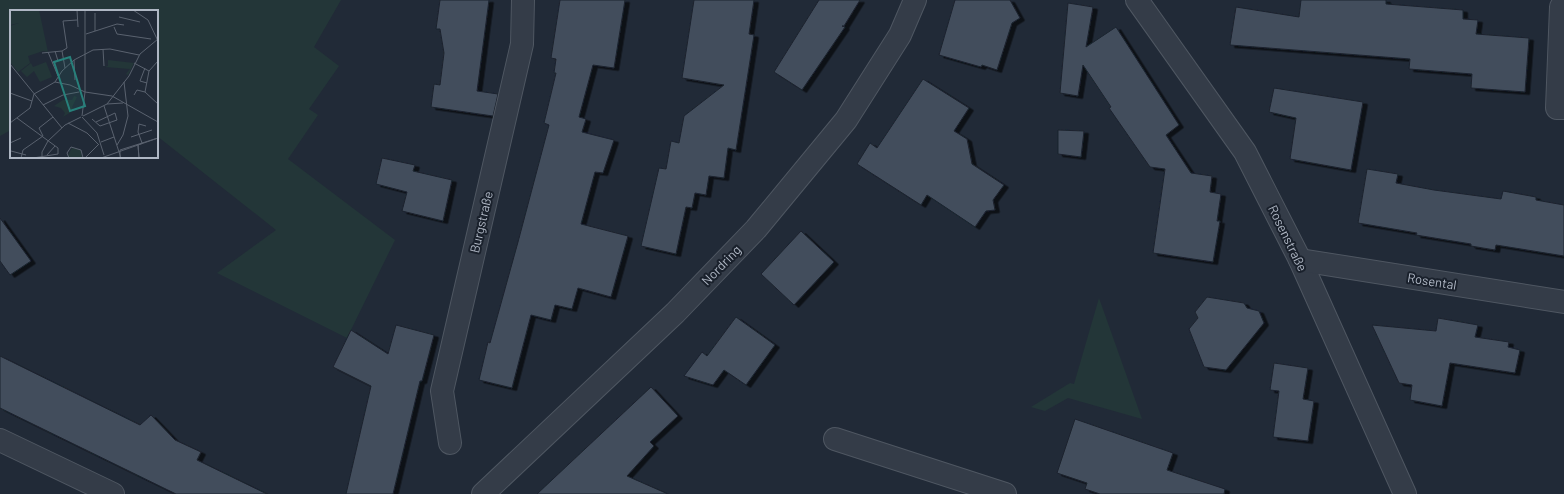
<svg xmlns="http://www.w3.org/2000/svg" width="1564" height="494" viewBox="0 0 1564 494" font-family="Barlow,sans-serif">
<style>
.green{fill:#233638}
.building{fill:#424d5c;stroke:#1c232e;filter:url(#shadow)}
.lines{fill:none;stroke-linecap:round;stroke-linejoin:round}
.minor-casing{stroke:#4f5762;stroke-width:24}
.tertiary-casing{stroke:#4f5762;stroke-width:24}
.minor{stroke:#343c48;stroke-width:22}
.tertiary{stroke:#343c48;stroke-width:22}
.labels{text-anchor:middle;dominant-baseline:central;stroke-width:4;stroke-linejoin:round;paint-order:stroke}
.street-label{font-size:13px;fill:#afb7c4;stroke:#1a212c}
.inset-road{fill:none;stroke:#5a626f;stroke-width:1}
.view{fill:#27807b;fill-opacity:0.15;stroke:#27807b;stroke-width:2}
.inset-edge{fill:none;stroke:#afb7c4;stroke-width:2}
</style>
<defs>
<filter id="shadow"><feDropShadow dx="4.5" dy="2.5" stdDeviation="0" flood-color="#0009"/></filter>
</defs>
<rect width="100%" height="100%" fill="#212a37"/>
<g class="green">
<path d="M0,0H341L314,47L339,66L309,109L318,115L288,159L395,240L347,338L217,273L276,230L157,136V11H11V130L0,136Z"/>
<path d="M1099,298L1142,419L1068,398L1045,411L1031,407L1070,383L1074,384Z"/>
</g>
<g class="building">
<path d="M440,0H489L477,91L498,94L493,116L431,107L434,84L440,85L444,53L440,29H436Z"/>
<path d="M560,0H625L614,68L593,65L579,117L586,119L582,132L614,140L603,173L595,172L581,224L628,236L611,297L578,288L572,309L555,305L551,320L531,315L512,388L479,380L488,342L490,343L518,242L549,125L544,123L556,73H554L556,59L551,58Z"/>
<path d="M694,0H754L749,34L754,35L736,150L728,148L724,178L709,176L706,195L695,193L692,208L686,207L676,254L641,246L659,168L666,169L671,141L679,143L684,116L724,85L682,78Z"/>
<path d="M819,0H860L844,26H842L845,27L802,90L774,72Z"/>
<path d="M955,0H1010L1020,18L1012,23L997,70L982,65L981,67L939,55Z"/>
<path d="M1301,0H1386V4L1463,10V19L1478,20L1476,34L1529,38L1525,92L1471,88L1472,74L1409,69L1410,59L1230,45L1236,7L1299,17Z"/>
<path d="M1068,3L1093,7L1086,47L1116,27L1179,125L1166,135L1191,173L1212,176L1210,192L1221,194L1217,221H1220L1213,262L1153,253L1165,169L1150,167L1109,108L1111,107L1083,65L1078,96L1060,93Z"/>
<path d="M923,79L969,108L954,131L967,139L972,164L1004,185L993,200L995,210L986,211L975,227L927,195L921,205L857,164L870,143L877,148Z"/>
<path d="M1274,88L1363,102L1351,170L1290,159L1296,118L1269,112Z"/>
<path d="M1058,130L1084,131L1081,157L1058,154Z"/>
<path d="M382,158L415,165L413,171L452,180L443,221L402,211L407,192L376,184Z"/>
<path d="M1367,169L1398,174L1396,183L1434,190L1501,199L1503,191L1536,197V200L1564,205V256L1496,245L1495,250L1471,246V244L1416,235L1417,233L1358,223Z"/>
<path d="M0,218L31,261L10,275L0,261Z"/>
<path d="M801,231L834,262L794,305L761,274Z"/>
<path d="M1207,297L1244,303L1247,308L1259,311L1264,323L1226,370L1204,367L1189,329L1198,318L1195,312Z"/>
<path d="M736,317L775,345L746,385L724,370L713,385L684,376L702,352L707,356Z"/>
<path d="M1438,318L1478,325L1475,337L1509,342L1508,347L1520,350L1515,373L1450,363L1442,406L1410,400L1412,385L1399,383L1372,325L1436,331Z"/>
<path d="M396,325L434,335L422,381H420L393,494H346L371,386L333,367L351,330L388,354Z"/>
<path d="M0,356L140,425L151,415L175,440L201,452L197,460L267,494H176L0,408Z"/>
<path d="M1274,363L1308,368L1303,399L1314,401L1308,441L1273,437L1279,391L1270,390Z"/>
<path d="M651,387L678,416L650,442L654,446L627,476L668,494H537Z"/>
<path d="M1075,419L1173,453L1167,470L1225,489L1224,494H1100L1085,489L1087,483L1057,473Z"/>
</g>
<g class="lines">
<defs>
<g id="minor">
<path d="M1137,0L1245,152L1300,260L1405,494"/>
<path d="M1564,2L1561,7L1557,108H1564"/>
<path d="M1300,260L1564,302"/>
<path d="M835,439L1005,494"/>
<path d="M0,440L113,494"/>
<path d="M450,443L442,391L522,44L523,0"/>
</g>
<path id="tertiary" d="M483,494L675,313L756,229L846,120L900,35L915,0"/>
</defs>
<use href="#minor" class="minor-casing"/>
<use href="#tertiary" class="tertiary-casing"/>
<use href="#minor" class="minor"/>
<use href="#tertiary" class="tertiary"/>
</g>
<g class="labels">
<g class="street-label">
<text transform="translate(481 222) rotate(-77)">Burgstraße</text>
<text transform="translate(1288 238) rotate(64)">Rosenstraße</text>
<text transform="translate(721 265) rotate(-46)">Nordring</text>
<text transform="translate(1432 281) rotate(9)">Rosental</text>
</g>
</g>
<g transform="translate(10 10)">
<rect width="148" height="148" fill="#212a37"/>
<path d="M5,0H29L38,42L33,41L18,46L20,53L8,62L0,52V16L9,13L0,15V2ZM98,50L124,53L118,65L116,64L120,59L95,57L98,56ZM36,52L42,67L30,72L24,61L17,67L11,61L21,53L23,57ZM64,86L67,87L62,97L64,100L53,107L55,103L51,98L44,96L53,90H62ZM62,138L71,140L72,148H60L58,145Z" fill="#233638"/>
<path class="inset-road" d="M67,0L68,17M75,0V82L102,86L148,112M123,0L138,10L148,31M109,7L130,12M104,17L107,24L141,29M85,21V3M76,24L107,14L114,15M93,39L94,56M38,42L48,66M32,43L52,41M64,50L65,70M42,53L48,51L45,41M124,53L139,61L135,82L148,94M0,54L52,118M55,58L52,41L57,38L53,11L67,10M135,58L130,71L137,73M139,61L148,51M45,72L52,61L64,50L83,40L100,39L129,45M0,83L22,91M24,84L45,72L60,75L75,82L72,106M124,85L127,80L135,82M97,94L119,66L130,44L148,29M33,95L53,85L69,82M94,96L111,148M73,106L97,94L113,93M72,107L87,123L94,145M7,108L48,138V144L23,148M82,109L90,116L107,110L105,103L86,112M0,113L20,98L24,84M58,113L77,123L88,134M29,118L43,107M121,127L142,120M91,132L104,127M0,133L11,128M132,133L128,122L129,114L136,116M107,135L113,125L118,106L114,72M128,135L129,148M1,141L16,145M37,145L45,136M11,148L13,140L33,126L29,118M32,148V142L38,131L55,115L71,107M59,148L57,143L61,137L71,140L73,148M75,148L89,134M91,148L148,128M110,148V140L148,128M129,148L128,135L133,133"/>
<path class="view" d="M60,47L75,96L60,101L44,52Z"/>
<rect width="148" height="148" class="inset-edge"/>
</g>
</svg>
